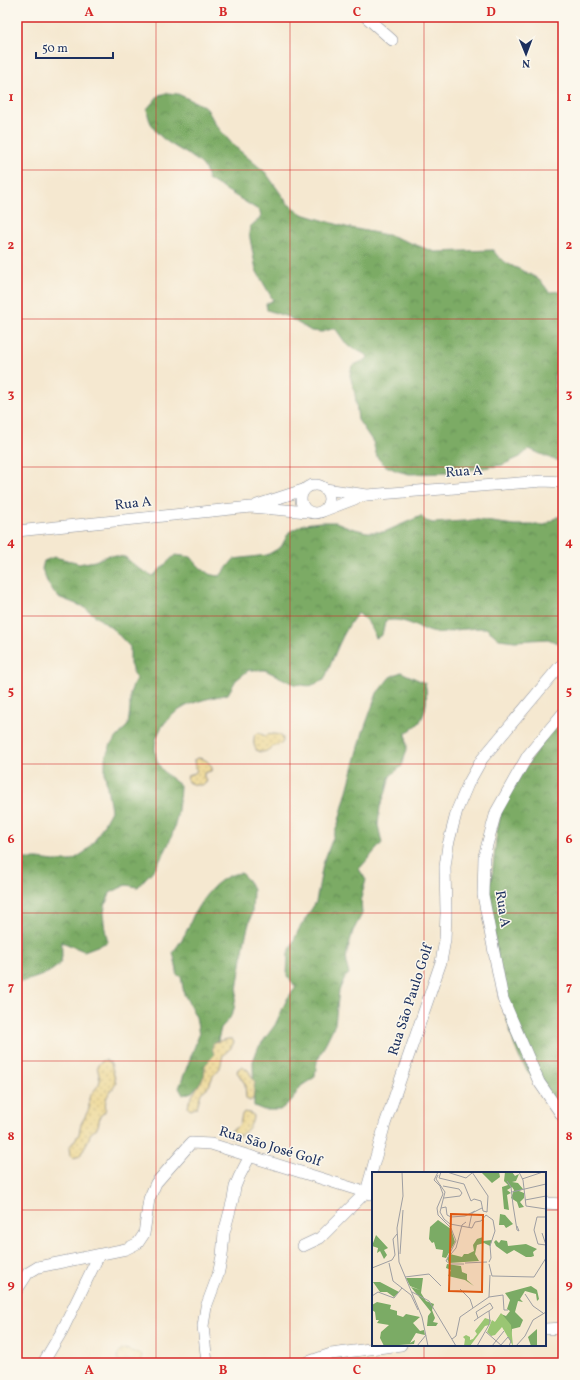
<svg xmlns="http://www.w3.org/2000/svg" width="580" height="1380" viewBox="0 0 580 1380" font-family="Vollkorn,serif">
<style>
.forest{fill:url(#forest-crowns);stroke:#4b6d62}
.sand{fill:url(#sand-dots);stroke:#84847e}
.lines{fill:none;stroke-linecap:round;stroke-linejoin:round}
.minor-casing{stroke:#888c97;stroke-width:12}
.minor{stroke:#fff;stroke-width:11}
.grid{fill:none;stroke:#d62828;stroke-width:1;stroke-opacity:0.55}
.labels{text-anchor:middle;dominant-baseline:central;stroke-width:3;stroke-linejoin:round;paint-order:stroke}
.street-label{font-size:14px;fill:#1b2f5e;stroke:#fbf7ec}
.inset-road{fill:none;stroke:#9e9ea2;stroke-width:1}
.view{fill:#de5710;fill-opacity:0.15;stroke:#de5710;stroke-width:2}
.inset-edge{fill:none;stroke:#1b2f5e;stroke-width:2}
.neatline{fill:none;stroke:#d62828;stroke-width:1.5}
.grid-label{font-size:13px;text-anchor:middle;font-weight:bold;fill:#d62828}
</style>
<defs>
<pattern id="forest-crowns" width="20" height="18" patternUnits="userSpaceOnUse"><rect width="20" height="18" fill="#7bab65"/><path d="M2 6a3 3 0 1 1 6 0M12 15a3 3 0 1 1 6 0" fill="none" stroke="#648c56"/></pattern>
<pattern id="sand-dots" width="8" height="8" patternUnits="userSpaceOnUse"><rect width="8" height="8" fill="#eeda9e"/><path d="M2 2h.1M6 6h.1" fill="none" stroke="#ccbb8a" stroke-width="1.8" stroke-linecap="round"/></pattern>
</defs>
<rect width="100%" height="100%" fill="#fbf7ec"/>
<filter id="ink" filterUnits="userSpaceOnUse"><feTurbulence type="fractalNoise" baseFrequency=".025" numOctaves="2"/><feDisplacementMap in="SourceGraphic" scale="8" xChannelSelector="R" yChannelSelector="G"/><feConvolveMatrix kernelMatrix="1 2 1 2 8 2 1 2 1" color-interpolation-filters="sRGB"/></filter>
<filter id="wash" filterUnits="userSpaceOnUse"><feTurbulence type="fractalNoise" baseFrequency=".012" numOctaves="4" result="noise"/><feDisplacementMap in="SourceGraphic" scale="16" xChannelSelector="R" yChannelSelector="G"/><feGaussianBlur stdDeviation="0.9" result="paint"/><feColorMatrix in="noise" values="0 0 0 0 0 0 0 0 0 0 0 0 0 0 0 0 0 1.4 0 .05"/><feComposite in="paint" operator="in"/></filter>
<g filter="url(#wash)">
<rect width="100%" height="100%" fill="#f5e8d0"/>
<g class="forest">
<path d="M168,93L178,94L206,107L216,125L233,145L266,173L288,204L302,214L346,227L392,236L435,252L493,250C503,267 524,268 539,280C543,283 546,288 549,292L563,291V365L554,376L556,393L563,406V462L552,459L529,449L520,457L502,465L451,473L409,474L397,471L384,465L377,457L373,442L358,420L355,394L350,375L352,366L367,359L368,356L347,345L335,328L322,332L311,331L288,317L267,310L266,304L273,300L256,270L249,233L250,227L261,217L260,211L208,179C207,176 207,172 205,169C202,163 195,159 189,155C169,143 150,135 147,109L159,95Z"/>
<path d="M421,516L426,521L433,523L478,520L514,525H545L557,517L563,516V645L548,639L515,641L499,639L486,628C476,628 465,629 455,630C449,631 442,635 436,633C419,630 404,616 385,621L382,635L376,638L369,623L358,613C342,631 334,658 324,680L310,686L294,684L265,670H249L236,680L228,694C213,698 195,700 181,709C162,720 149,742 158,763C162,772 172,779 180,785C179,813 175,836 160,860C155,870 145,878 138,887L126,885L110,893C101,914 103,921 108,942L84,951L62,942C61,948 63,956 61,961C56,973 29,980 17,983V859H38L54,861H71L85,852L95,840L111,811L105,775V758L111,744L128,725L130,709V693L136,678L130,664V647L115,631L84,607L58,597L48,584L42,569L44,561L54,557L76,562L78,564L95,561L109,555L125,557L138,568L153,576L175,555L191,557C199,567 207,576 220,576L234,559L267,555L281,547L289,532L304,524L320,522H336L351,528L367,532H384Z"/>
<path d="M401,672L425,683C428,695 427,712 419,723C416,727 410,730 406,733L407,749L402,766L390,776L386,792L380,807L378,825L382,843L359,869L366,880L361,898L362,914L353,931L347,952L346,963L349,974L345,977L339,991L335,1024L317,1061L315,1077L301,1086L292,1100L280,1110H264L254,1106L253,1061L258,1048L275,1025L287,999L296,987L287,976L288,954L299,929L316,902L323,864L338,824L363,732L377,693L390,677Z"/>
<path d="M563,709V1108L538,1087L520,1059L514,1044L505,1012L488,891L492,876L497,831L503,804Z"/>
<path d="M241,873L248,880L253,890L252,912L245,939L234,1009L230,1018L221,1028L216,1048L206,1076L192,1092L183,1095L179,1088L199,1035L196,1017L184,994L181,977L176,974L177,971L173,952C176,948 179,944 182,939C187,932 190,922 194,914C203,897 220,874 241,873Z"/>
</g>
<g class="sand">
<path d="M259,733L265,736C270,733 284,733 283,740C283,746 277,744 274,746C268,750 265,754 257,751C253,745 253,741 255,734Z"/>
<path d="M197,758C204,758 209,761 212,768L211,771L204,773V777L207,781L205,784C199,786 193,785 188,782L187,779L188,775L195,773L197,770L195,768L194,760Z"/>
<path d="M228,1039H232L234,1042L231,1048L223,1055L220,1068L213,1076L209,1086L201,1093L197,1107L191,1110L188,1108L189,1101L204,1076L205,1065L214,1055C213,1050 211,1047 214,1042Z"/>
<path d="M106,1060L111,1063L116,1083C114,1089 107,1094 106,1100C104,1108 109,1110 100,1116L98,1126L96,1129L90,1134C89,1142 83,1148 80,1156L73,1158L70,1155L69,1148L79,1134L81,1124L89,1109V1098L91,1095L99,1084L100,1080L97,1066L102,1061Z"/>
<path d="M241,1067L248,1070L255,1082L253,1099L250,1101L246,1099L245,1084L237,1072L238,1069Z"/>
<path d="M244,1112L251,1113L253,1116C253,1127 243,1135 234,1138L230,1137L228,1134C231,1129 236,1129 239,1125C242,1121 240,1116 244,1112Z"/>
<path d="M125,1349L141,1354C143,1358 142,1360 140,1363L129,1360L118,1362C115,1356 119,1351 125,1349Z"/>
<path d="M560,1349H563V1363H554L555,1353Z"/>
</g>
</g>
<g filter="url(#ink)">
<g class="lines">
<defs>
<g id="minor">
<path d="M366,17L392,40"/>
<circle cx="315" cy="499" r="14"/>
<path d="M325,489L367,495L543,481L563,482"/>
<path d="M257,505L303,490"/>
<path d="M323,511L365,495"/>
<path d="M17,531L251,507L308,512"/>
<path d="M563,713L528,755L496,812L484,856L483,895L503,999L539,1082L563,1117"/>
<path d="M545,1203L563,1204"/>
<path d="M303,1246L320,1238L366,1192L385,1124L441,962L445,940L446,913L445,867L448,845L457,810L468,784L482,759L560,666"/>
<path d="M17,1290L28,1273L38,1267L126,1249L138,1243L144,1234L149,1199L156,1183L191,1143L211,1144L371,1194"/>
<path d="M545,1329L563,1328"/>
<path d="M43,1363L62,1331L99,1255"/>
<path d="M207,1363L203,1326L206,1307L218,1275L222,1256L224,1233L233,1199L235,1187L239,1177L250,1156"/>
<path d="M305,1363L331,1354L401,1345"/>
</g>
</defs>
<use href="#minor" class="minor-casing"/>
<use href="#minor" class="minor"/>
</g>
</g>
<path class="grid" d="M156,17V1363M290,17V1363M424,17V1173M17,170H563M17,319H563M17,467H563M17,616H563M17,764H563M17,913H563M17,1061H563M17,1210H373M545,1210H563M424,1345V1363"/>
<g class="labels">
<g class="street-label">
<text transform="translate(464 472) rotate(-4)">Rua A</text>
<text transform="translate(133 504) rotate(-6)">Rua A</text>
<text transform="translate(502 909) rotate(81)">Rua A</text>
<text transform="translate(411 1000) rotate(-72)">Rua São Paulo Golf</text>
<text transform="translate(270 1147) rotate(17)">Rua São José Golf</text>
</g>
</g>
<g transform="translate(372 1172)">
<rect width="174" height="174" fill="#f5e8d0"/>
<path d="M109,0H127L128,5L120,11ZM133,0H140L143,4L147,2L144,9L140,10L146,11L151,17L147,19L152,21V26L148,30L152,35L147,36L145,30L139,26L142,18L140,15L135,18L139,21L135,23L137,38L132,37L130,15L136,13L132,9ZM128,42L133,43L141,52L134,56L132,53H127ZM66,48L79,57L83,70L74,86L70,85L71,78L64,77L62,70L60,71L57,67L58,55ZM4,63L16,76L12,78L15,83L12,87L8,79L5,81L6,76L0,74ZM111,65V69L120,68L118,74L112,71L105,73L103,82L107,89L77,91L75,87L78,82L90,85L92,82H96L102,79L101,73L105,67ZM124,68L127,71L129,68L135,69L136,74L154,72L165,77L161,80L162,84L159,85H154L142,78L135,82L124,74L122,70ZM75,92L89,94L90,100L95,102V108L102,114L93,108L76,104L79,98L74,96ZM34,106H51L49,121L54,129L62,132L60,138L63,146L61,150L66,151L64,154H55L56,144L59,140L39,115L48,118L38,114ZM1,110H8L27,120L22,125L15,120H8ZM159,114L165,118L167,127L165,129L164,122L153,119L148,127L151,130L146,129L143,140L151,148L148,155L140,157L139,165L132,154L122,152L129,142L134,144L138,139L135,137L138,128L133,121ZM5,130L19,133L18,137L25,139V143L31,145L34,142L48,145L41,151L48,159L52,158L53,163L44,161L38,171L43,168L42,172L12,174L8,166L9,160L17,153L5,151L7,148H4L3,140L0,138V133ZM165,157V174H159L156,165Z" fill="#7bab65"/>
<path d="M129,141L139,153L141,174L130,155L123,163L119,164L115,160L120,148L123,150ZM113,146L119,148L117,153L113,154L98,174H92L93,167L91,165L94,163L98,165V168L101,167L105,162L103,159Z" fill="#9ac673"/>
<path class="inset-road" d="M30,0L31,24L25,56L27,90L50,145L56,174M66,0L62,8L68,14L71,22L65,36L66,43L79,56L84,69L74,89L78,92H92M69,0L67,6L92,12L99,29L102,27L109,29L111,39L115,40L116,24L100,0M75,0L94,6L100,1M147,0L151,8L154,34L174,37M66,3L64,7L73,20L68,40L72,47L78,52L100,56L103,50L109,49L114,43M150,7L171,0M135,9L139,15L141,33L145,58L147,59L145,54M71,14L87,17L90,21L88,24L72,26M140,20L174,12M153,28L174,24M69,36L74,35L75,43L79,45L93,44L103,39M114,43L121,48L123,59L118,74M174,45H165L162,58L166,72L174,73M97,55L100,41L110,36M170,61L174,73M28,82L31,38M79,82L84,76L90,53L94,50M117,90L119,86L118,73M17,91L21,109L39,123L46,138M93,91L115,90M117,92L120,104L162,105L174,86M0,96L20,88L23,83L21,67L25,62M33,105L57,102L69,114M88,117L98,127L101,136M40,120L57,129L84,174M153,122L161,134L171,141M0,124L6,120L22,126L30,116M117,125L131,123L132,138H136M117,125L118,103M102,149L106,146L115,140L117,139L121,136L118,131L104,140L106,146M114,160L130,174M80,167L84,164L88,145L117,125M45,174L54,163M105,174L118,151L117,139M120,174L132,159M128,174L136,165L139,169L137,174M144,174L153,164L161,148L174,140"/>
<path class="view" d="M79,42L111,43L110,120L77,119Z"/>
<rect width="174" height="174" class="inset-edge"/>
</g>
<rect width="580" height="1380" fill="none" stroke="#fbf7ec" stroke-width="44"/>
<g transform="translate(526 54) rotate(179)" stroke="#fbf7ec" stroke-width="3" paint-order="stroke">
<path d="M0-3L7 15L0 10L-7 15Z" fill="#1b2f5e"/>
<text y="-6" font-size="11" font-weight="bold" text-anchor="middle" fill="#1b2f5e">N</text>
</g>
<path d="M36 52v6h77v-6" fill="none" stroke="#1b2f5e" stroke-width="2"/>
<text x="42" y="52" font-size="12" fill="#1b2f5e" stroke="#fbf7ec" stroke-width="3" paint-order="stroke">50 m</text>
<rect x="22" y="22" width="536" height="1336" class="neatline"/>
<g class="grid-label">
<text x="89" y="16">A</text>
<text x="223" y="16">B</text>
<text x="357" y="16">C</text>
<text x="491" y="16">D</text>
<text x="11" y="101">1</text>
<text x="569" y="101">1</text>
<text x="11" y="249">2</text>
<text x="569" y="249">2</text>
<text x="11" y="398">3</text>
<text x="569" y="398">3</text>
<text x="11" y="546">4</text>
<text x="569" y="546">4</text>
<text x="11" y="695">5</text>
<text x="569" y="695">5</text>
<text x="11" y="843">6</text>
<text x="569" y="843">6</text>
<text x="11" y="991">7</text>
<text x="569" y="991">7</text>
<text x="11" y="1140">8</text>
<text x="569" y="1140">8</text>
<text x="11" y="1288">9</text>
<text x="569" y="1288">9</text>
<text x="89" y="1374">A</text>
<text x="223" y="1374">B</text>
<text x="357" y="1374">C</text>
<text x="491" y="1374">D</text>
</g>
</svg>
